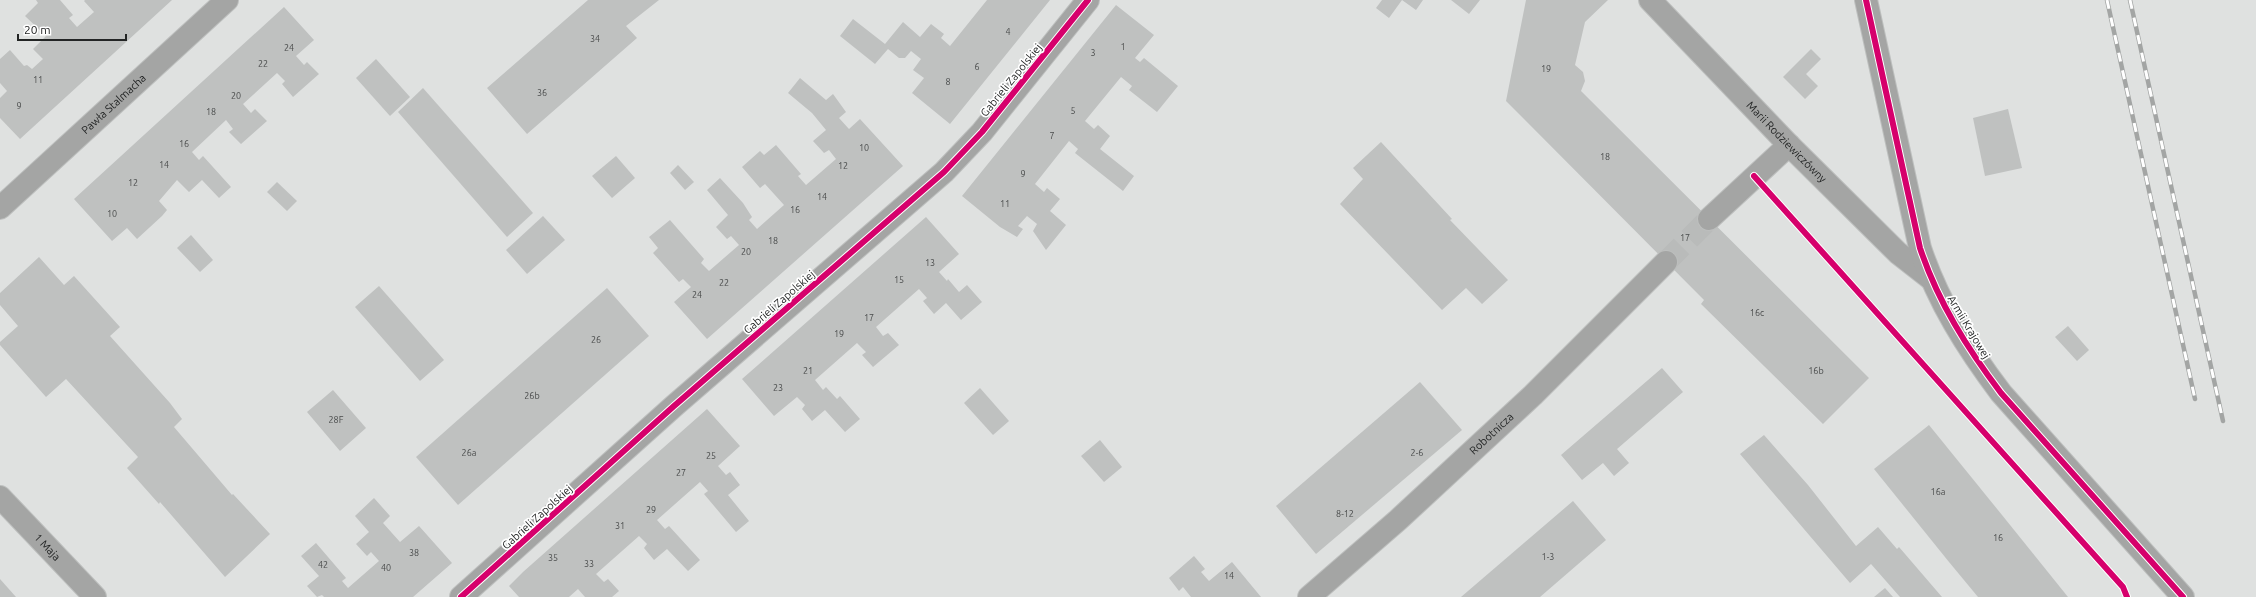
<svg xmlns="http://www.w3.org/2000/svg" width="2256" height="597" viewBox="0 0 2256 597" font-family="Ubuntu,sans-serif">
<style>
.building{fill:#bfc1c0}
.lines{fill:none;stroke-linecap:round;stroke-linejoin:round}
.minor-tunnel{stroke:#b9bbba;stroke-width:22;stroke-dasharray:22 11;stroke-linecap:butt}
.minor-casing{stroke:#bdbfbe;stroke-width:24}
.minor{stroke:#a4a5a4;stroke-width:22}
.rail-casing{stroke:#a3a5a4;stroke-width:4.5}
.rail{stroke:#fff;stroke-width:3;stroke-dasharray:9;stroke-linecap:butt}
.cycleway-casing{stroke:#fff;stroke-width:8}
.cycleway{stroke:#d6006c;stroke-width:6}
.labels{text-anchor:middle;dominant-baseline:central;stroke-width:3.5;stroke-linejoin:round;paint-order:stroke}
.number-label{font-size:9px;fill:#494b4b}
.street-label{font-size:11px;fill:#222424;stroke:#fff}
</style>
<rect width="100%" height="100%" fill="#dfe1e0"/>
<g class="building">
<path d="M36,0H60L73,15L69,18L77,27L94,12L84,1L85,0H172L20,139L0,118V98L7,91L0,83V59L10,50L24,66L27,65L32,69L43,59L33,49L46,36L25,16L38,3Z"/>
<path d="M588,0H659L626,26L637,38L527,134L487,88Z"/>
<path d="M987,0H1050L950,124L912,93L924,78L913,70L921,59L911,51L905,58H899L888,49L875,64L840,36L853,19L885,44L903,22L920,37L931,24L944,34L941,38L950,46Z"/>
<path d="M1382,0H1423L1416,10L1402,0L1389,18L1376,8Z"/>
<path d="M1451,0H1480L1469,14Z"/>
<path d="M1526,0H1608L1585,22L1575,65L1583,72L1585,81L1581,91L1869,378L1823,424L1701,304L1704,300L1506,101Z"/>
<path d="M1116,5L1154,35L1135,58L1140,62L1144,58L1178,86L1157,112L1129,90L1132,86L1121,77L1085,121L1094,129L1098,125L1110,136L1100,149L1134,176L1123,191L1075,153L1078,149L1069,141L1035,184L1044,192L1047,188L1060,199L1050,211L1066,225L1046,250L1033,231L1037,224L1027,216L1018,226L1023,229L1017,237L1000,227L962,196Z"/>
<path d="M284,7L314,40L296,56L304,65L307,62L319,74L293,97L282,84L285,81L277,73L243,104L251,113L255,109L267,121L241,144L229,132L233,129L226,120L192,152L199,160L203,156L231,187L219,198L202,180L189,192L177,180L159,201L167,210L162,216L137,239L127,228L112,241L74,199Z"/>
<path d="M1811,49L1821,59L1806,74L1818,86L1805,99L1783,77Z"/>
<path d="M376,59L410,97L390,116L356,78Z"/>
<path d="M800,78L826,100L833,94L846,112L839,118L849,129L860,119L903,166L707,339L674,302L691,287L683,279L679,282L653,253L658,248L649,237L670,220L704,259L701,263L709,271L739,245L731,236L727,239L716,227L728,215L707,190L720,178L743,203L752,217L749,220L757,229L784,205L765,184L760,188L742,167L760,151L764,155L776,145L801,174L798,176L806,185L836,159L829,150L824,153L813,141L826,130L812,113L788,93Z"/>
<path d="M423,88L533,213L507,237L398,112Z"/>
<path d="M2008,109L2022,168L1985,176L1973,118Z"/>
<path d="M1381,142L1452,219L1450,220L1508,280L1482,304L1466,288L1442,310L1340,204L1363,179L1353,168Z"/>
<path d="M616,156L635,178L612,198L592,176Z"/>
<path d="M678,165L694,182L685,190L670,173Z"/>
<path d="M277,182L297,201L287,211L267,192Z"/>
<path d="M543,216L565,240L527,274L506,250Z"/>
<path d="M926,217L959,254L939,272L947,281L948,279L959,292L967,285L982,302L961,320L946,303L934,314L923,301L927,298L919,289L876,327L883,336L888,333L899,345L873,367L862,355L866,352L857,343L815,380L823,390L826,387L837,399L840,396L860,419L845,432L825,410L812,421L802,409L805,405L797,397L774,416L742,379Z"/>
<path d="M191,235L213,260L200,272L177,248Z"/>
<path d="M39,257L64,285L74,276L120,327L110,336L170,403L182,419L174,427L232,495L233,494L270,534L225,577L160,502L159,504L127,468L138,457L66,379L46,397L0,345V342L18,326L0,305V293Z"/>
<path d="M379,286L444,360L420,381L355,307Z"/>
<path d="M607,288L649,336L458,505L416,457Z"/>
<path d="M2068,326L2089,350L2077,361L2055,337Z"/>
<path d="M1662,368L1683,392L1617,449L1629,463L1614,476L1603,463L1582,480L1561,455Z"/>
<path d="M1420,382L1462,430L1316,554L1276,506Z"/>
<path d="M980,388L1009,421L993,435L964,403Z"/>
<path d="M333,390L366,428L340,451L307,412Z"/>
<path d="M707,409L740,446L718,466L726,475L730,472L740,485L728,495L749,521L736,532L704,494L708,491L700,482L657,520L665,529L669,526L700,560L688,571L667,549L654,560L644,548L647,544L639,536L596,574L604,582L608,579L619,591L612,597H585L578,589L569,597H519L509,586L523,572Z"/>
<path d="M1929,425L2002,515L2068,597H1978L1949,562L1874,469Z"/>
<path d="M1764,435L1808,485L1856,546L1878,527L1897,549L1899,547L1942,597H1900L1871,564L1850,583L1740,454Z"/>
<path d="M1100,440L1122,467L1104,482L1081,456Z"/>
<path d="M374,498L390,516L383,523L400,542L419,526L452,563L413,597H324L322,595L317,597L307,586L319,576L301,556L316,543L346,578L342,581L348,588L379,561L371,552L367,556L356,544L369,532L355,516Z"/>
<path d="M1573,501L1606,540L1540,597H1461Z"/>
<path d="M1194,556L1205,569L1201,572L1209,581L1232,562L1261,597H1191L1183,587L1179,591L1169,578Z"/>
<path d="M0,579L16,597H0Z"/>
<path d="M1885,588L1893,597H1874Z"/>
</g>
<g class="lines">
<path class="minor-tunnel" d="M1666,262L1709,219"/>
<defs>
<g id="minor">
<path id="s1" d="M1650,0L1789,145L1898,253L1930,278"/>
<path d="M1866,0L1920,248C1938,302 1967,348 2001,393L2183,597"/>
<path id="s2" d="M0,208L227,0"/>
<path d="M1709,219L1789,145"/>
<path id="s3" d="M0,497L95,597"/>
<path d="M461,597L674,406L944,172L982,132L1088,0"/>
<path id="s4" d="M1309,597L1398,520L1533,395L1666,262"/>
</g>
</defs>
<use href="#minor" class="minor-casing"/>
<use href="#minor" class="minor"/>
<defs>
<g id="rail">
<path d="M2107,0L2195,399"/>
<path d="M2130,0L2223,421"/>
</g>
</defs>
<use href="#rail" class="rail-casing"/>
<use href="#rail" class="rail"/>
<defs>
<g id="cycleway">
<path d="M1866,0L1920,248C1938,302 1967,348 2001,393L2183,597"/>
<path d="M1754,176L2123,587L2127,597"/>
<path d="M461,597L674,406L944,172L982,132L1088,0"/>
</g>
</defs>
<use href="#cycleway" class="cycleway-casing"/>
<use href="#cycleway" class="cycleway"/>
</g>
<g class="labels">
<g class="number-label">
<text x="1008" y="32">4</text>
<text x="595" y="39">34</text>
<text x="1123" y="47">1</text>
<text x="289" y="48">24</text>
<text x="1093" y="53">3</text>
<text x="263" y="64">22</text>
<text x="977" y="67">6</text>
<text x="1546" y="69">19</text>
<text x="38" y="80">11</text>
<text x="948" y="82">8</text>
<text x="542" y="93">36</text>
<text x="236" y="96">20</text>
<text x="19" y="106">9</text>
<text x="1073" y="111">5</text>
<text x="211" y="112">18</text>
<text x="1052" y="136">7</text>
<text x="184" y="144">16</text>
<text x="864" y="148">10</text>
<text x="1605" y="157">18</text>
<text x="164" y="165">14</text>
<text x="843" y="166">12</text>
<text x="1023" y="174">9</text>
<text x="133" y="183">12</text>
<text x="822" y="197">14</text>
<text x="1005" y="204">11</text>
<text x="795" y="210">16</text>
<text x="112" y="214">10</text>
<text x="1685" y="238">17</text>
<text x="773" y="241">18</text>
<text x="746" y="252">20</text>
<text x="930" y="263">13</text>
<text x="899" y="280">15</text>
<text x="724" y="283">22</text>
<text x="697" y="295">24</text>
<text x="1757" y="313">16c</text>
<text x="869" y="318">17</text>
<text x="839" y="334">19</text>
<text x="596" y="340">26</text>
<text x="808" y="371">21</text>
<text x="1816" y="371">16b</text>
<text x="778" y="388">23</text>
<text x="532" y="396">26b</text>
<text x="336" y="420">28F</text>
<text x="469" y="453">26a</text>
<text x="1417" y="453">2-6</text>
<text x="711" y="456">25</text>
<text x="681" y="473">27</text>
<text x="1938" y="492">16a</text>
<text x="651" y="510">29</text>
<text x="1345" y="514">8-12</text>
<text x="620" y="526">31</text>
<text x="1998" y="538">16</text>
<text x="414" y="553">38</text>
<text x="1548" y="557">1-3</text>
<text x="553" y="558">35</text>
<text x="589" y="564">33</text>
<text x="323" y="565">42</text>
<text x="386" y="568">40</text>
<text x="1229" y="576">14</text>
</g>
<g class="street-label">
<text transform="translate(1011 80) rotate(-51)">Gabrieli Zapolskiej</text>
<text stroke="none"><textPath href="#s2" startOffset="154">Pawła Stalmacha</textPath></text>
<text stroke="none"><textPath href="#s1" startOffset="197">Marii Rodziewiczówny</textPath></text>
<text transform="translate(779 302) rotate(-41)">Gabrieli Zapolskiej</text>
<text transform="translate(1969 327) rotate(59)">Armii Krajowej</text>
<text stroke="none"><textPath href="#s4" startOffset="245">Robotnicza</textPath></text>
<text transform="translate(537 517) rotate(-42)">Gabrieli Zapolskiej</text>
<text stroke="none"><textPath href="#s3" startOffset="69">1 Maja</textPath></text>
</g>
</g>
<path d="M18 34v6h108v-6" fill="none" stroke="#222424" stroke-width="2"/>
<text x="24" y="34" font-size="12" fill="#222424" stroke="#ffffff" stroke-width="3" paint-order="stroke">20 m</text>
</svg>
